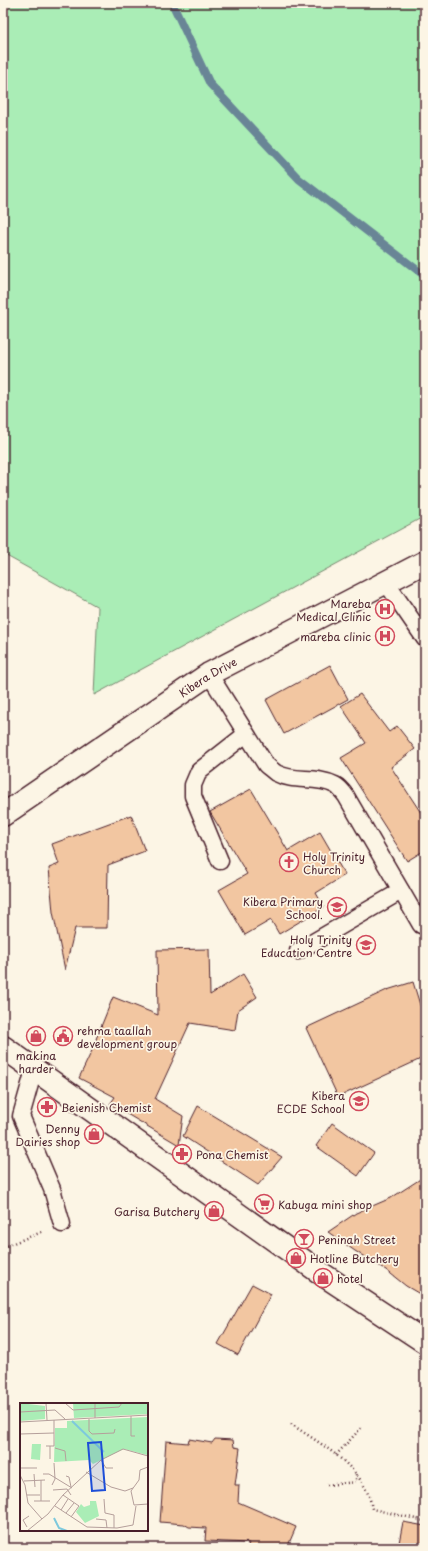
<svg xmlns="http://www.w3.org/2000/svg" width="428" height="1551" viewBox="0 0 428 1551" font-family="'Playpen Sans',sans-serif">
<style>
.green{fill:#aaedb6;stroke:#7a8670}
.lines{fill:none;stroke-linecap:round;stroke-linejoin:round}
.stream{stroke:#698596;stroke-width:8}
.building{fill:#f2c6a1;stroke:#4a1f2b}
.lane-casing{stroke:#4a1f2b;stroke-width:19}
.street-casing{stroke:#4a1f2b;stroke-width:25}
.secondary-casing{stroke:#4a1f2b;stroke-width:25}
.path{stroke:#4a1f2b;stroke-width:2.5;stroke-dasharray:1 3;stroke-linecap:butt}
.lane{stroke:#fcf5e5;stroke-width:16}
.street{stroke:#fcf5e5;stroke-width:22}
.secondary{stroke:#fcf5e5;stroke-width:22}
.labels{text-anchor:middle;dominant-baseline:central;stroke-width:3.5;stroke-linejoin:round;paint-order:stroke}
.poi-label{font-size:11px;fill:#4a1f2b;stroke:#fcf5e5;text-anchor:start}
.street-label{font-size:11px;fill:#4a1f2b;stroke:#fcf5e5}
.inset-river{fill:none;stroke:#7ec9dd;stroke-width:2}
.inset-road{fill:none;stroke:#b59f9b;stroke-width:1}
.view{fill:#1d4ed8;fill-opacity:0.15;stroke:#1d4ed8;stroke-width:2}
.inset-edge{fill:none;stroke:#4a1f2b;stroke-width:2}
</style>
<rect width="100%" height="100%" fill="#fcf5e5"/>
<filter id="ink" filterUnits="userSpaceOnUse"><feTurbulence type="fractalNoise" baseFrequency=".025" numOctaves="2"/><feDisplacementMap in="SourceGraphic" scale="8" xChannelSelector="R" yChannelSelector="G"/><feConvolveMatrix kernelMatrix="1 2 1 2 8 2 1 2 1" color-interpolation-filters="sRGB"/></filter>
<g filter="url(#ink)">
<path class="green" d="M3,3H425V516L94,695L98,607L3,554Z"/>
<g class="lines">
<path class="stream" d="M172,3L210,84L299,179L425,276"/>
</g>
<g class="building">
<path d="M330,665L348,699L284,734L266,700Z"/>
<path d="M360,694L389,732L397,726L415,749L391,767L425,819V850L407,861L341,758L366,743L341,706Z"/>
<path d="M251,789L288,851L320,832L345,875L316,893L324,907L279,934L271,920L245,935L219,890L247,874L210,812Z"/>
<path d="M131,815L145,851L108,865L107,928H75L65,970L53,912L49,868L59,864L52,844Z"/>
<path d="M209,949L210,995L243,974L257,997L238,1010L235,1030L190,1023L155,1099L183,1116L179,1145L110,1104L115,1097L79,1078L97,1040L96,1039L113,997L158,1015L157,950Z"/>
<path d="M413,982L425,1021V1057L338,1097L306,1028L387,990Z"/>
<path d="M198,1106L282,1157L258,1185L183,1136Z"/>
<path d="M332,1123L374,1153L358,1176L316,1146Z"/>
<path d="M425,1176V1297L406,1286L386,1270L355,1251L328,1232L356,1213L391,1198Z"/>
<path d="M252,1284L271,1294L238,1355L218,1344Z"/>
<path d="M189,1439L212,1443L215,1439L233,1440L234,1447L240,1448L235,1485H239L238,1502L296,1527L287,1548H247L249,1543L205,1541L206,1528L189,1527L184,1524L160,1522L166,1441L188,1443Z"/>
<path d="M403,1522L425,1526V1548H398Z"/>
</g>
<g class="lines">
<defs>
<g id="lane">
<path d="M385,581L425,639"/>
<path d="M209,674L266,765C269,767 273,771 276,773C294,783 316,775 335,785C339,787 343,792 346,796L421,925"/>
<path d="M220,861L193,796V785L199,771L246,734"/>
<path d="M298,951L401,891"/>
<path d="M34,1070L21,1116L52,1189L62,1224"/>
</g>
<path id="street" d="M3,1047L325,1276L425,1342"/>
<g id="secondary">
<path id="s1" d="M3,815L209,674L425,562"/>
</g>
</defs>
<use href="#lane" class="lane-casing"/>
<use href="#street" class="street-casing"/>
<use href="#secondary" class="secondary-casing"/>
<g class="path">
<path d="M3,1247L42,1232"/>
<path d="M291,1424C319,1443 355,1462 368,1494C370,1498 371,1504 372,1509L425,1521"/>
<path d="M336,1455L362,1427"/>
<path d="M327,1485L356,1482V1474"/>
</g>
<use href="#lane" class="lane"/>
<use href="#street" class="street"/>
<use href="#secondary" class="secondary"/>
</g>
</g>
<defs>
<symbol id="hospital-ring" viewBox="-11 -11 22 22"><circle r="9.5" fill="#fcf5e5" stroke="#d1495b" stroke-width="1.5"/><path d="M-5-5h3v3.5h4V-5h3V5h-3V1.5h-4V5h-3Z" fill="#d1495b"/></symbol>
<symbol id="church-ring" viewBox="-11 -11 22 22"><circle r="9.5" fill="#fcf5e5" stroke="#d1495b" stroke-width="1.5"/><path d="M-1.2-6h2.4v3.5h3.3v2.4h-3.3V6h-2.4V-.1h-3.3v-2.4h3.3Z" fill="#d1495b"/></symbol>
<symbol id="school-ring" viewBox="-11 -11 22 22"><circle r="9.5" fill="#fcf5e5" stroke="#d1495b" stroke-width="1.5"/><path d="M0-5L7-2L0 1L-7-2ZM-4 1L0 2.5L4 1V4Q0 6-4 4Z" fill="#d1495b"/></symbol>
<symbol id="shop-ring" viewBox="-11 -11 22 22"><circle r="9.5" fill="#fcf5e5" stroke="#d1495b" stroke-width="1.5"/><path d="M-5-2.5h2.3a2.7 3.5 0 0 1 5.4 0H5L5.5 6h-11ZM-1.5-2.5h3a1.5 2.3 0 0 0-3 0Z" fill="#d1495b"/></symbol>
<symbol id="civic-ring" viewBox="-11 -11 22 22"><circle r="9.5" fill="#fcf5e5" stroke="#d1495b" stroke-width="1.5"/><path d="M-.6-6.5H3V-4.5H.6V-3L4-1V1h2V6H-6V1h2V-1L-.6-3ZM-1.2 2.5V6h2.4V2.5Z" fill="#d1495b"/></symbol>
<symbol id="pharmacy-ring" viewBox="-11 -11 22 22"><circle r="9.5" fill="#fcf5e5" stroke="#d1495b" stroke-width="1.5"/><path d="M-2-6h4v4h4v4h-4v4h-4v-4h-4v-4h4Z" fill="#d1495b"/></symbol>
<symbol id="supermarket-ring" viewBox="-11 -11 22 22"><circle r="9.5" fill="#fcf5e5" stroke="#d1495b" stroke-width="1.5"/><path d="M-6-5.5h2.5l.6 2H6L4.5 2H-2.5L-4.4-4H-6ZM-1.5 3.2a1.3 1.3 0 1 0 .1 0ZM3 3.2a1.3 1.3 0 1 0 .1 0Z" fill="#d1495b"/></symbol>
<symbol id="bar-ring" viewBox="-11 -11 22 22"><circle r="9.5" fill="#fcf5e5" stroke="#d1495b" stroke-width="1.5"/><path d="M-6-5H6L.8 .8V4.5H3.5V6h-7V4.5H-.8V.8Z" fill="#d1495b"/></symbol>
</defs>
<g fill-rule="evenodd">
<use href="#hospital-ring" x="374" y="598" width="22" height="22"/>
<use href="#hospital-ring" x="374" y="625" width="22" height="22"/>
<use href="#church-ring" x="278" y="851" width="22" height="22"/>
<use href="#school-ring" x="326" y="896" width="22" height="22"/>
<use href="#school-ring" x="355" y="934" width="22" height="22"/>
<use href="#shop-ring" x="25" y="1025" width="22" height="22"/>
<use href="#civic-ring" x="52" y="1025" width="22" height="22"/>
<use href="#school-ring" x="348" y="1090" width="22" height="22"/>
<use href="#pharmacy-ring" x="36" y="1096" width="22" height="22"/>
<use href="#shop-ring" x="83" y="1123" width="22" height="22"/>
<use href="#pharmacy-ring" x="171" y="1143" width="22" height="22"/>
<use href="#supermarket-ring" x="253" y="1193" width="22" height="22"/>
<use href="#shop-ring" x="203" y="1200" width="22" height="22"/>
<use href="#bar-ring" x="293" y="1228" width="22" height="22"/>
<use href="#shop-ring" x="285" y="1247" width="22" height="22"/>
<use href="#shop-ring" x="312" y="1267" width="22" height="22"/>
</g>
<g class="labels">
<g class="poi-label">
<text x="371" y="603" text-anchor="end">Mareba<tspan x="371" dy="13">Medical Clinic</tspan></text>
<text x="371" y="636" text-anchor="end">mareba clinic</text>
<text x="303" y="856">Holy Trinity<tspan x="303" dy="13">Church</tspan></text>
<text x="323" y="901" text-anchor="end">Kibera Primary<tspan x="323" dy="13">School.</tspan></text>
<text x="352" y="939" text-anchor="end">Holy Trinity<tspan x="352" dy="13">Education Centre</tspan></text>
<text x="77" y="1030">rehma taallah<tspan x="77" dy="13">development group</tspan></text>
<text x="36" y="1055" text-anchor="middle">makina<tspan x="36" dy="13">harder</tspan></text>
<text x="345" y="1095" text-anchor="end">Kibera<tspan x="345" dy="13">ECDE School</tspan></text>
<text x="61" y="1107">Beienish Chemist</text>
<text x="80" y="1128" text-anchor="end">Denny<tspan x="80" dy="13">Dairies shop</tspan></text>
<text x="196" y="1154">Pona Chemist</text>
<text x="278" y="1204">Kabuga mini shop</text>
<text x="200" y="1211" text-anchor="end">Garisa Butchery</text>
<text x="318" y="1239">Peninah Street</text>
<text x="310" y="1258">Hotline Butchery</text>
<text x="337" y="1278">hotel</text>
</g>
<g class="street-label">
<text stroke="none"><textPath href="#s1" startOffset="247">Kibera Drive</textPath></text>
</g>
</g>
<g transform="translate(20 1403)">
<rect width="128" height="128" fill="#fcf5e5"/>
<path d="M0,0L25,3V16L0,18ZM53,0H128V11L54,15ZM128,14L127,52L104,46L73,61L69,57L34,59L35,25H47V18ZM12,41H21L20,57L11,56ZM70,98H76L79,113L65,120L56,109L61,101L64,104L70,102Z" fill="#aaedb6"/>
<path class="inset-river" d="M52,18L84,49M34,115L39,125L47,128"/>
<path class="inset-road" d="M26,0L27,17M45,0L53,7L99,4L102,0M75,0V15M0,9L35,7L45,16M111,13V33H115M69,16V28L72,31L94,30L95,26M0,19L128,12M0,27V65M0,31L34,30M26,43H34V17M30,43V56M35,45L45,48L46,58M81,57L86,65H93M0,65H17M66,69L91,84L105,88L113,85M14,71L15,84M23,71H29L52,85M0,72L5,82L8,100L22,116M46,73L49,74L51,84M4,78L25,77M32,82L35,76L34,60M33,87L47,86L51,92M111,88L119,77L120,67L128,64M111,88L114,102L128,101M7,92H20M43,92L59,103L51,114M84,96L85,110L94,112V125M14,98H30M21,98V77M35,103L67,124L97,125L113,122L116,103M41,107L48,96M46,110L54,100M76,116L86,117L87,125M7,124L3,117L9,113M7,128L28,111L43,92L81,57L103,46L128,53"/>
<path class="view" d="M81,39L85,87L72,88L68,40Z"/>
<rect width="128" height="128" class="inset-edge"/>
</g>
<rect width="428" height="1551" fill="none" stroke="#fcf5e5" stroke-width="16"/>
<rect x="8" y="8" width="412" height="1535" fill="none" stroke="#4a1f2b" stroke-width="1.5" filter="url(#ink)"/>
</svg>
